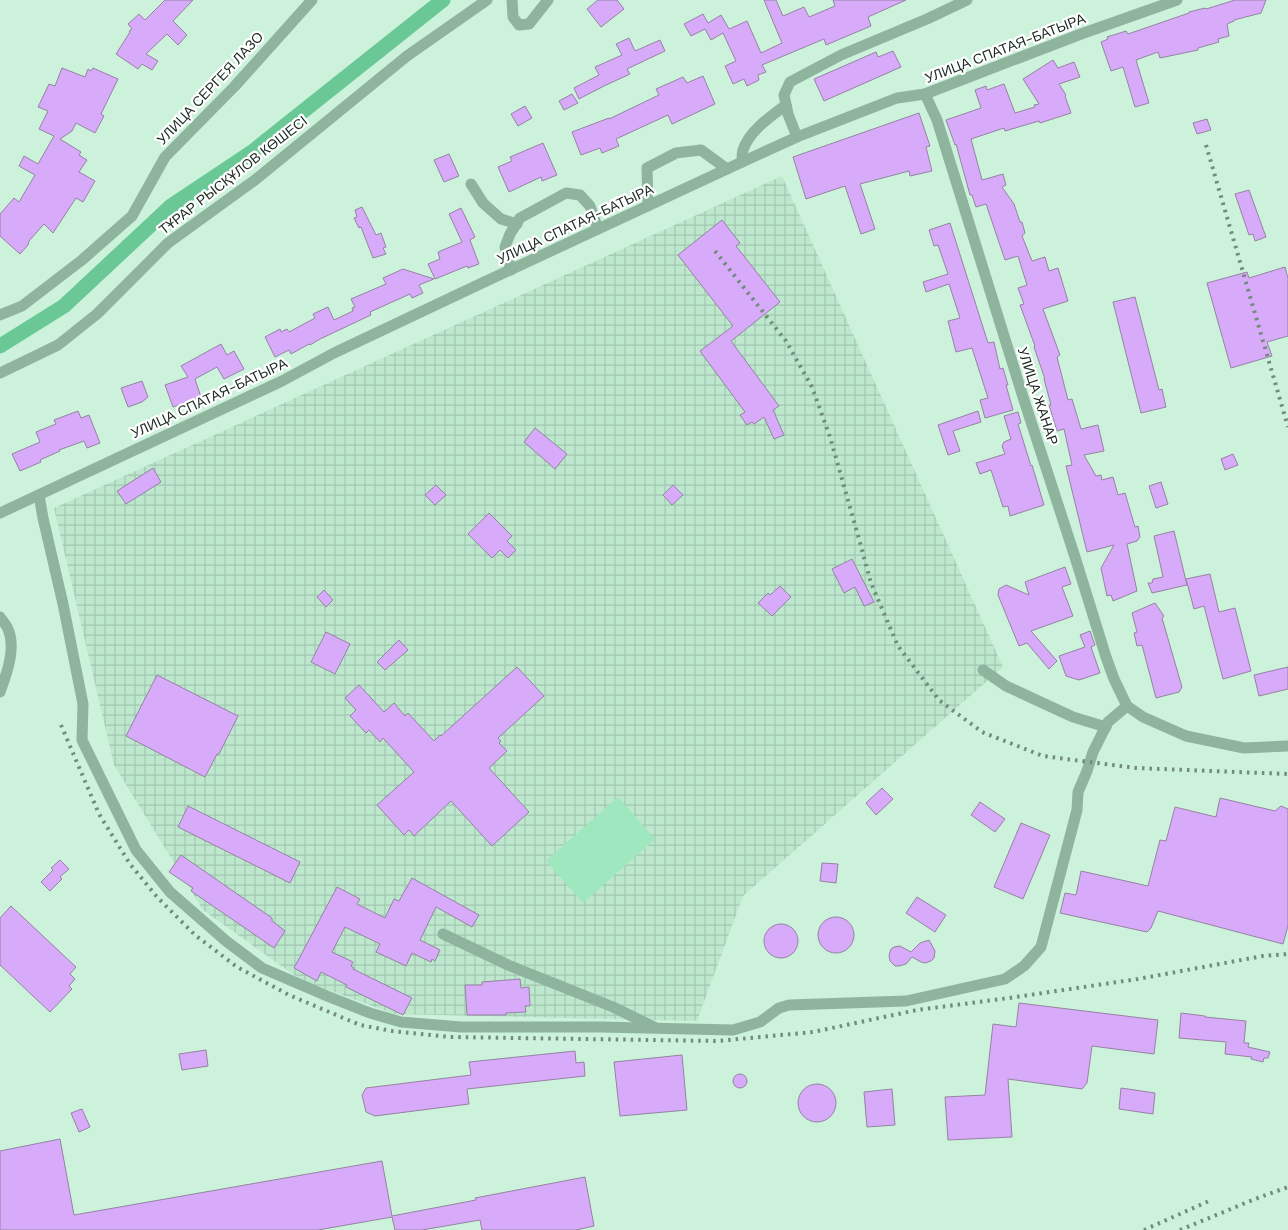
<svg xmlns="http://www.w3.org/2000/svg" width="1288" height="1230" viewBox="0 0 1288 1230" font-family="'DM Sans',sans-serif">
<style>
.industrial{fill:url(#industrial-grid)}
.garden{fill:#9fe7be}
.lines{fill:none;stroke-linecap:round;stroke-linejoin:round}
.canal{stroke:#6ac896;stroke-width:15}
.building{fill:#d7abf9;stroke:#9483a1}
.street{stroke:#8eb49e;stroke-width:11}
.rail{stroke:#728b7c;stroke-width:4;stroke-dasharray:2.5 5;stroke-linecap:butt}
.labels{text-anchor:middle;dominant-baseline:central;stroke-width:4.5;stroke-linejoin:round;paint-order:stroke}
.street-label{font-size:14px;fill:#1d2b23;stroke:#fff}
</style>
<defs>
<pattern id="industrial-grid" width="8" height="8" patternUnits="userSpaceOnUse" patternTransform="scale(1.25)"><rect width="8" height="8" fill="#bde8ce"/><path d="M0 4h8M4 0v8" fill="none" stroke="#a2c7b1"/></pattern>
</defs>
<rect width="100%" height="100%" fill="#cdf2dc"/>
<path class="industrial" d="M782,176L1003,667L743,896L697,1021L394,1014L301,980L203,910L114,765L54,508Z"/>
<path class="garden" d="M618,797L655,839L583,903L546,861Z"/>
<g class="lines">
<path class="canal" d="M0,346L64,306L171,206L252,152L443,0"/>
</g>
<g class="building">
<path d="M165,0H193L173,21L187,35L178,45L167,34L146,54L158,61L152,70L142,64L138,69L116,54L130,32L129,31L132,29L128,24L139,14L145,20Z"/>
<path d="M598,0H617L624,9L601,27L587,9Z"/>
<path d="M764,0H776L783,16L804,7L809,17L835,6L833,0H906L868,17L871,26L826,45L824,39L762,65L766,72L758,75L759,80L747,86L744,79L733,84L725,66L736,61L723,33L711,40L705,29L691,36L684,24L703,14L708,23L721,15L729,29L747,21L761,53L782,43Z"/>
<path d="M1235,0H1266L1261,13L1234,20V21L1227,24L1229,36L1218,39L1219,42L1198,48V50L1160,58L1158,52L1136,60L1149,103L1135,107L1123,67L1111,71L1101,42L1108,39L1107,37L1126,31L1128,34L1189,13V12L1205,8L1206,9Z"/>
<path d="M629,38L635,51L660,40L665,51L627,69L630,74L604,86L579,99L574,88L599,75L595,67L622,55L616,44Z"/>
<path d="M893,51L901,67L824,101L814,79L876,52L878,57Z"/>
<path d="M1053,60L1058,68L1074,62L1080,77L1059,84L1066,95L1065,96L1071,113L1040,123L1039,121L1005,131L1004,128L971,139L982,180L1003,174L1006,185L1002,187L1014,204L1020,222H1022L1025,233L1022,236L1032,261L1045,257L1049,271L1058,268L1068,301L1043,309L1060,355L1057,357L1068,400L1072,399L1081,429L1098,425L1104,451L1084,455L1096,476L1101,475L1102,480L1113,477L1118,495L1125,493L1135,527L1138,526L1140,537L1137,541L1127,544L1137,591L1113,601L1111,595L1107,596L1101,568L1114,545L1087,552L1066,466L1072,465L1064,429L1057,431L1049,405H1051L1044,379H1045L1034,347L1035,346L1020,305L1024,304L1018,288L1027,285L1018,256L1005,260L986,204L976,207L972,195H970L956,144L955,145L946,120L981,108L975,90L986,86L987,90L1004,84L1015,113L1035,107L1034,105L1039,104L1023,79Z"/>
<path d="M62,68L85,77L88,69L91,71L93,68L118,79L101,114L104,116L95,133L76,123L72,131L60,139L81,152L79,155L87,160L79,172L95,181L83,202L76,198L53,233L44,224L29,241L28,245L20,254L0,236V214L14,198L19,202L35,175L19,166L24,156L38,164L54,136L39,129L48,111L38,107L49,84L55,86Z"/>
<path d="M703,76L715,104L672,124L668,115L616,139L619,146L602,153L600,148L581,155L572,132L609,118V119L659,95L656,89L683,77L687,83Z"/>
<path d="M572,94L578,103L564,110L559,101Z"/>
<path d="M525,106L532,118L518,126L511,114Z"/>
<path d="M919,113L930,146L926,147L932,171L910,176L909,171L860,184L875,229L861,234L845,186L806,199L793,157Z"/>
<path d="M1207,119L1211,130L1197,134L1193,123Z"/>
<path d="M543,143L557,175L542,181L541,177L509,192L498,167L512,161L510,157Z"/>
<path d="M449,154L459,176L444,182L434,160Z"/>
<path d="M1249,190L1266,237L1255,241L1253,234L1249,235L1235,194Z"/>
<path d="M362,207L376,235L381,233L386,247L383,248L386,254L373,258L361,227L359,228L354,218L357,217L355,210Z"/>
<path d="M461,208L475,237L470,240L479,264L468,268L467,266L435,279L428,264L440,259L438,252L462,242L449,214Z"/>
<path d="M722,220L740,243L736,246L780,302L731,341L779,406L773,410L784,435L774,439L764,417L754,424L752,422L747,425L740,415L745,412L700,351L733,326L678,255Z"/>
<path d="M950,223L988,343L994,342L1000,369L1003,368L1008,385H1006L1013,410L985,418L980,400L988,398L972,348L956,352L948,321L960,318L949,284L926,292L923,282L948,274L938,245L934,246L929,230Z"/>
<path d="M1285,267L1288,278V336L1267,342L1272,356L1231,368L1207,283L1247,272L1249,278Z"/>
<path d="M403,269L434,279L419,285L423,293L412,298L410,294L370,312L371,315L320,339L310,345L309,344L291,354L289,350L275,357L265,337L280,329L281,332L287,329L289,332L315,318L313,314L328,307L334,320L353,311L352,308L355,307L351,299L386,284L383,278Z"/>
<path d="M1135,297L1159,390L1162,389L1166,407L1141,413L1113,302Z"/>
<path d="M221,344L227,355L234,351L244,369L224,379L217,367L195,379L201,397L173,407L165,385L188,377L181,366Z"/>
<path d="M142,381L148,397L142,402L128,407L121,388Z"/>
<path d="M78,411L81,418L89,415L100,443L87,448L84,441L59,450L60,451L40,460L41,462L20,471L12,454L40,442L36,432L56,424L54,420Z"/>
<path d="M978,411L981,422L953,431L960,451L948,455L938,425Z"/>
<path d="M1018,412L1021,423L1018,424L1031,466L1032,465L1044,505L1010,516L1008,506L1003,507L991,470L980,474L976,463L1005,454L1002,446L1004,442L1011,439L1004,416Z"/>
<path d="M535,428L567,454L555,469L524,442Z"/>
<path d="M1233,454L1238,465L1225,470L1221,459Z"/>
<path d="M153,468L161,482L126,504L117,491Z"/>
<path d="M1161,482L1168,504L1156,508L1149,486Z"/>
<path d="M436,485L446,495L435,505L425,495Z"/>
<path d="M673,485L683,495L672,505L663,495Z"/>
<path d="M489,513L512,536L507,541L516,550L508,558L500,550L492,558L468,534Z"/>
<path d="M1174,531L1187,585L1152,593L1148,583H1152L1153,579L1163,577L1154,536Z"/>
<path d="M852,559L874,602L864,606L855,587L844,593L832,569Z"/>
<path d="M1065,567L1071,584L1062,587L1073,616L1031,631L1057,661L1049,669L1027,643L1019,646L998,595L999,589L1006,585L1029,595L1025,582Z"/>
<path d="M1210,574L1219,612L1235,608L1251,671L1223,679L1204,606L1194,609L1186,579Z"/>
<path d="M780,586L791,597L772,616L758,603L768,593L770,595Z"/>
<path d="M324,590L333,600L326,607L317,597Z"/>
<path d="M1155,603L1164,616L1162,618L1182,687L1179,692L1156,698L1142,645L1137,646L1134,633L1137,632L1132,613Z"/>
<path d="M1090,631L1095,645L1091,647L1100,673L1079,680L1066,676L1059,656L1085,647L1080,635Z"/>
<path d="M326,632L350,644L335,674L311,662Z"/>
<path d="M399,640L408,650L385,670L377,662Z"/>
<path d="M517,667L544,696L498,738L501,741L499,743L507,751L489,768L529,812L492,846L451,801L414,836L409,830L404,835L377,805L414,772L383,738L380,742L369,730L366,733L350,716L356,710L345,698L359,685L384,712L394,703L405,716L408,713L434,741L440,735L441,736Z"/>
<path d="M1288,667V689L1259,696L1254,675Z"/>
<path d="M157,675L238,716L219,754H217L205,777L126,736Z"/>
<path d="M882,788L893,799L876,815L866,803Z"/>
<path d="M1220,798L1275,811L1281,806L1288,809V926L1283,944L1158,911L1151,928L1147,932L1060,913L1065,893L1076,895L1081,871L1148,886L1160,840L1166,841L1175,807L1216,817Z"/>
<path d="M980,802L1005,819L995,832L971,815Z"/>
<path d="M188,806L300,862L290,883L178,827Z"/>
<path d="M1021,823L1050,835L1023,899L994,887Z"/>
<path d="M181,855L272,918V921L285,931L274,948L191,891L193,888L169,872Z"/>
<path d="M60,860L69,869L60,877L62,879L50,891L41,882L53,870L51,868Z"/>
<path d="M822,863L838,864L836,883L820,881Z"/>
<path d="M412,878L479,915L472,927L436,907L420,940L440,950L435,961L432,959L431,962L412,953L406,966L376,952L380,944L345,927L332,952L353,962L351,966L354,968L353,969L412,998L403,1015L346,987L347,985L321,972L317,981L294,968L337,887L360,899L357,904L385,918L394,899L399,901Z"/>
<path d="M917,897L946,915L935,932L906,913Z"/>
<path d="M11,906L76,967L70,974L75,979L69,986L72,989L50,1012L0,965V918Z"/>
<circle cx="836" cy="935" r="18"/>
<circle cx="781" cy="941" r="17"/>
<path d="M929,940L935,951L934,958L931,961L925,963L921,962L912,957L906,964L899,966H895L890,961L889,955L891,949L894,947L900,946L911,952L920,943Z"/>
<path d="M520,979L521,988L529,987L530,1006H525L526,1012L506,1013V1015H467L465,985H482V982Z"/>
<path d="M1019,1003L1158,1020L1154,1054L1092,1046L1087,1083L1082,1089L1008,1079L1012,1137L948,1140L945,1097L985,1095L993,1024L1016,1027Z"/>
<path d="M1181,1013L1205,1016V1017L1246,1021L1244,1043H1249L1248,1047L1270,1052L1268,1058H1264L1263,1062L1251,1059L1252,1057L1225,1054L1226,1042L1179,1038Z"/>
<path d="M206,1050L208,1066L182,1070L179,1054Z"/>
<path d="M575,1051L576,1063L584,1062L585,1076L467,1089L469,1104L375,1116L366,1112L362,1095L366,1088L471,1075L469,1062Z"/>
<path d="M682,1055L687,1110L620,1116L614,1062Z"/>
<circle cx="740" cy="1081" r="7"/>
<circle cx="817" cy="1103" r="19"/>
<path d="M1121,1088L1155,1093L1153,1114L1119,1109Z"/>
<path d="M892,1089L895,1125L867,1127L864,1092Z"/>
<path d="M82,1109L90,1127L79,1132L71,1113Z"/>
<path d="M60,1139L74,1215L382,1161L392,1216L476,1200L475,1198L585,1177L594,1226L576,1230H482L480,1220L422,1230H395L392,1217L318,1230H0V1151Z"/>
</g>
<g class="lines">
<g class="street">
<path d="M512,0L513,17L519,25L529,24L548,0"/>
<path d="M925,94L937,120L1023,397L1075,557L1106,657L1114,679L1127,706L1143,717L1186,736L1244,748L1288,746"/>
<path d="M797,137L788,114L784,95L790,82L841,55L927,19L967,0"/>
<path d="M742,162C742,158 742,153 743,150C749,131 771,116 786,105"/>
<path d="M471,184L483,203L501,219L517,224"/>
<path d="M648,206L647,168L676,153L701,150L727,169"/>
<path d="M511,270L505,247L510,234L520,218L566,193L580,195L590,206L598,229"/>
<path d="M0,315L22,306L82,260L132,216L165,157L234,87L312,0"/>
<path d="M0,373L58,345L97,314L168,243L255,180L407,56L487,0"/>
<path d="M39,495L43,518L63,604L83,704L82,740L136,850L170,892L226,941L262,968L327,996L370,1013L401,1022L461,1027H601L733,1030L760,1022L779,1008L789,1005L906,1001L1005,979L1024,966L1041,947L1077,810L1078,792L1087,771L1093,752L1108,722L1127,706"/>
<path d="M0,513L282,381L334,353L480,284L742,162L797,137L897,98L925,94L1081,34L1177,0"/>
<path d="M0,617C2,620 5,623 7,627C17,646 7,673 0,692"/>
<path d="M983,670L1006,686L1073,717L1106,727"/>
<path d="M443,934L508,965L613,1007L654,1027"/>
</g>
<g class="rail">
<path d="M1206,145L1288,427"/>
<path d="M715,251L786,341L812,387L830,437L859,539L871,583L898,646L939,700L982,732L1043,756L1136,768L1288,774"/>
<path d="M61,725L99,814L130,864L157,897L195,935L237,967L289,995L360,1025L392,1031L450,1037L718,1041L813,1032L917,1010L1009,998L1138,979L1263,956L1288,954"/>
<path d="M1144,1230L1209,1201"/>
<path d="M1180,1230L1255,1199L1288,1187"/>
</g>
</g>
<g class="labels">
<g class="street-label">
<text transform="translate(1005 48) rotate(-21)">УЛИЦА СПАТАЯ-БАТЫРА</text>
<text transform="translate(210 88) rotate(-47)">УЛИЦА СЕРГЕЯ ЛАЗО</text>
<text transform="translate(233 175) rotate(-38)">ТҰРАР РЫСҚҰЛОВ КӨШЕСІ</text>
<text transform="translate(575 224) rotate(-25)">УЛИЦА СПАТАЯ-БАТЫРА</text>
<text transform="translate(1038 396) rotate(72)">УЛИЦА ЖАНАР</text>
<text transform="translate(209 398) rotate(-25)">УЛИЦА СПАТАЯ-БАТЫРА</text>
</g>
</g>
</svg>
